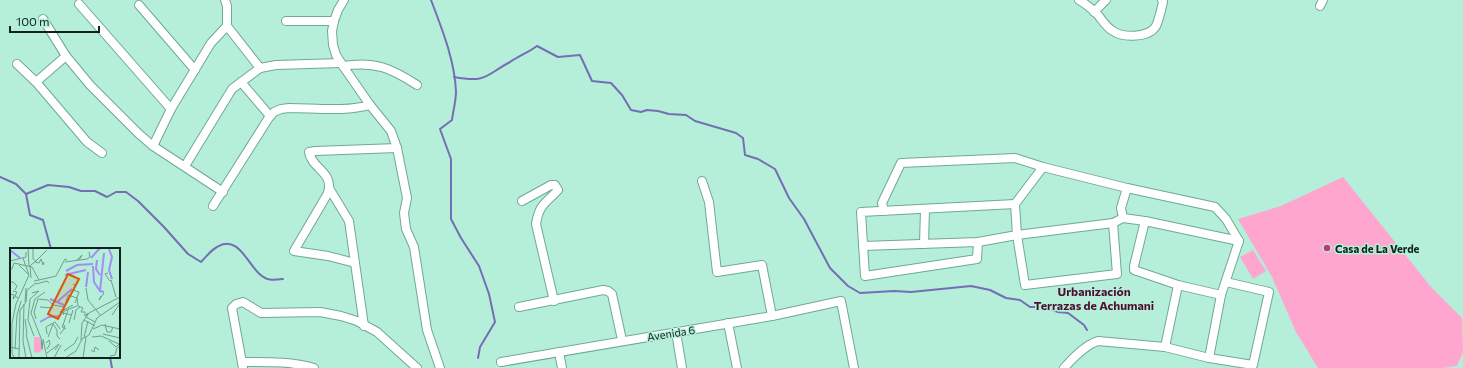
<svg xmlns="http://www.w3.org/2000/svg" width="1463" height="368" viewBox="0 0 1463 368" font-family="Commissioner,sans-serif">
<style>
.pitch{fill:#fea6ce}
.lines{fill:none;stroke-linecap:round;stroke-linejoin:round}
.stream{stroke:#756eb4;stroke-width:2}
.minor-casing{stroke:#71a895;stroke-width:10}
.minor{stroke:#fff;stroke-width:8}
.poi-dot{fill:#bb387f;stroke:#b5efda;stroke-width:1.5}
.labels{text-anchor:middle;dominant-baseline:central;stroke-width:3;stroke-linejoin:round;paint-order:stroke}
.poi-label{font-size:11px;font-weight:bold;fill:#0d231c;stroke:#b5efda;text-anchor:start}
.street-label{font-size:11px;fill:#0d231c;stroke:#b5efda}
.neighbourhood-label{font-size:12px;font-weight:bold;fill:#4d0e31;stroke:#b5efda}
.inset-river{fill:none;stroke:#a28ef5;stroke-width:2}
.inset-road{fill:none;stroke:#729d8e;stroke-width:1}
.view{fill:#dd560d;fill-opacity:0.15;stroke:#dd560d;stroke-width:2}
.inset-edge{fill:none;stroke:#0d231c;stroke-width:2}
</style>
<rect width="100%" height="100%" fill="#b5efda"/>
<g class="pitch">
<path d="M1343,177L1431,287L1462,318L1463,352L1457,366L1443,368H1318L1296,332L1272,277L1238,219L1281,206Z"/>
<path d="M1253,250L1266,271L1253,279L1240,257Z"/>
</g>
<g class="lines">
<g class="stream">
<path d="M431,0C442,29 455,61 456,92C456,101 453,111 452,120L440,129L451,159V219L461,238L479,266L489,294L495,322L480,347L478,358"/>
<path d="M454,77C487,83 484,76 510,62C519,56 529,52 537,46L558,57L580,55L592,81L611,83L622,95L631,110L641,112L647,110L658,111L669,114L686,115L695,121L736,133L743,138L745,155L758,159L775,169L789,198L804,219L830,268L848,286L860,293L894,291L911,292L971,286L990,290L1006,298L1020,300L1030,307H1044L1058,312L1068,313L1084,325L1087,330"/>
<path d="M0,177L16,184L26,194L30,215L43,220L51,249"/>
<path d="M26,194L48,185L69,187L81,191H95L107,197L116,192H126L138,201L164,227L188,254L201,262C206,257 211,250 217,247C239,233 249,268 262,276C268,281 275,280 283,279"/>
<path d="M110,357L112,368"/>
</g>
<defs>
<g id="minor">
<path d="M225,0L227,6V26L260,68"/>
<path d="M344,0L338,10L334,21L332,31L333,45L336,55L343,66L370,105L391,131L397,148L407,198L404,213L406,229L414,247L427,330L440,368"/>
<path d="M1079,0C1086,4 1092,9 1098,15C1103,21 1106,27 1113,31C1123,38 1149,38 1156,26C1159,20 1161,10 1163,2L1162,0"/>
<path d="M79,4L171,109"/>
<path d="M139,5L195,70"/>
<path d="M1320,6L1323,0"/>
<path d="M1094,12L1106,0"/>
<path d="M43,19L66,56L90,85L139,134L153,146L223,192"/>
<path d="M286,21H334"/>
<path d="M17,64L36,82L87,142L102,153"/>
<path d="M343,66C375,61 391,68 417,85"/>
<path d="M36,82L66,56"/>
<path d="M241,82L270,116"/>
<path d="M153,146L171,109L211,43L227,26"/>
<path d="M185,166L232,89L260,68L276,65L341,63"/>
<path d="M1043,167L1015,204L1017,235L1025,285L1117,274L1113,223"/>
<path d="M702,181L709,202L717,272L762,265L772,316"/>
<path d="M329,188L328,193L294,251L328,256L355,263"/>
<path d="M522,201L551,185H555L558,190C546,203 539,204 536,224L554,301"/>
<path d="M213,206L268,119L274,112L281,109L289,108C314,108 346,112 370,105"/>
<path d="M884,211L882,203L901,163L1015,158L1043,167L1127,188L1215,207L1226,219L1239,241L1221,295L1209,358"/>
<path d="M1123,218L1121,208L1127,188"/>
<path d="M1145,221L1134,266V270L1178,285L1221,295"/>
<path d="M978,242L977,259L865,276L861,212L1015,204"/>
<path d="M924,244L925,209"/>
<path d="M863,246L978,242L1017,235L1113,223L1123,218L1145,221L1239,241"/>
<path d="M519,307L603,290L608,291L612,294L622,340"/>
<path d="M728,323L737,368"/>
<path d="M364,326L349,221L329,188C331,172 311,167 309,152L315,151L397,148"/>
<path d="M676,332L682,368"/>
<path d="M1165,347L1178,285"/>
<path d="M559,352L562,368"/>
<path d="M242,362C266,362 291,361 314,368"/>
<path d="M501,362L772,316L841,301L854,368"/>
<path d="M243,368L232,308L236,304L243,302L261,313L320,312L341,316L357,321L377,332L417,368"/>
<path d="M1064,368C1073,358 1085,345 1098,341L1165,347L1209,358L1253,365L1269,292L1226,282"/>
</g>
</defs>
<use href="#minor" class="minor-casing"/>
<use href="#minor" class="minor"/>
</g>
<circle class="poi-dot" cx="1327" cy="248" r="4"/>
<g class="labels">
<g class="poi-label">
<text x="1335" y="248">Casa de La Verde</text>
</g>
<g class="street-label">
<text transform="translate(671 333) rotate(-9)">Avenida 6</text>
</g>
<g class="neighbourhood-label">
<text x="1094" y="291">Urbanización<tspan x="1094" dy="14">Terrazas de Achumani</tspan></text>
</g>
</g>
<g transform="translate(10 248)">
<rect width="110" height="110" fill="#b5efda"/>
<path d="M24,89H30L33,102L28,105L24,104Z" fill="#fea6ce"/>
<path class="inset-river" d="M99,1L102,9L99,22L102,31M0,2L10,10M81,10L90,0M87,12L86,21L90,27M83,18L84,34L90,43M56,23L67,17L83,16M55,27L76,22M76,39L78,24M94,44L90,43L94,5M40,51L54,57M47,54L62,41M30,74L39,69L50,68"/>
<path class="inset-road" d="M18,0L19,18M13,10L19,27M0,13L16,9V4M26,13L37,2M66,13L72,7L69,12M25,14L29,15L31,11L33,17L34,14M55,14L77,11L80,9L79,4M9,17L18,26M20,17L21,30M21,17L26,13L23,11V0M0,21H2L4,15L22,19L29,32L24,33M98,25L95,26L100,33L101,32L106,49M29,32L46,28L55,11L57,12M0,34H3L7,38L5,42M26,36L37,33L39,35M63,36L66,37L63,42L69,44L65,55M76,40L78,52L91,68M3,43L7,44L5,48L8,50M22,45L29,43L20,51L18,72L24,88M0,46L4,47L3,51L6,48M91,48L89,52L94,45M25,51L21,65L31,90L32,101L33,92M25,51L35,44M15,54L16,40M14,56L13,93L16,110M55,57L58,47L67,50L68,58L73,60L71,64H75V68L78,65L76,69L85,74M30,59L43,60M53,67L54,63L67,58M61,67L50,64L63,57M102,67L109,57M15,71L17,86M26,71L24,64L28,51L38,52L43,57L55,59M64,72L66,62L70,59M74,72L85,78M2,75L6,56L19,27M2,75V105L4,109M59,75L63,62M43,76L47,82V88L50,91M95,76L97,84H101L103,79M53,77L58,62M83,81L92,77L110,81M16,86L22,110M37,86L36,79L45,74L50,81M50,86L54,81V80L55,78L53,77L52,79L56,81M93,86L110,90M38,89L43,76M74,89L78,73M82,89L91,88L109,96L106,99L99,93M33,91L37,110M71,92L72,75L79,65L110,49M0,94V99L9,101M36,95L39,92L40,96L37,101M5,101L7,67L11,53M81,102L84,104L85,99L89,102M54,103L64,96L68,89M37,105L49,96L45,102M100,108L105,107L107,100L110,98M9,110L10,62L16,54L17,42L26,35M44,110L51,97M55,110L66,103L72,91L79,87L87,70L110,54M73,110L76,89"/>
<path class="view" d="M58,26L69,31L48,71L38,66Z"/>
<rect width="110" height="110" class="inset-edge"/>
</g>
<path d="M10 26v6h89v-6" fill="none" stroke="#0d231c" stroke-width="2"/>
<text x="16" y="26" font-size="12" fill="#0d231c" stroke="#b5efda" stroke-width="3" paint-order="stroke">100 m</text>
</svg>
